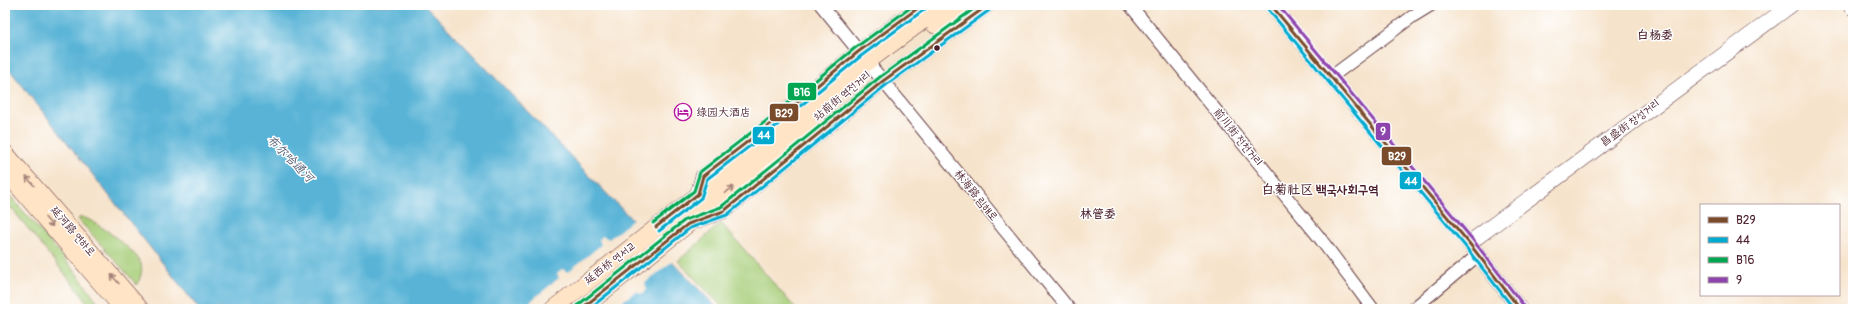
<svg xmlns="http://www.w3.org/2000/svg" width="1858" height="314" viewBox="0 0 1858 314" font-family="Pangolin,'LXGW WenKai TC','Poor Story',sans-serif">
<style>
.green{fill:#a8ce79;stroke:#797652}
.water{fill:#58b3d6;stroke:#516980}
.pier{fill:#f6e3cb}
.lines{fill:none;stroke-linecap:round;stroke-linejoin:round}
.minor-casing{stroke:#643c43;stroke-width:14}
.tertiary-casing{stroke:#643c43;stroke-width:16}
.secondary-casing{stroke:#643c43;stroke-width:18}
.minor{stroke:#fff;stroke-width:12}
.tertiary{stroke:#fff;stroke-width:15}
.secondary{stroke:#ffe4c6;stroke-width:17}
.bus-1-casing{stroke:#fff;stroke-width:6}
.bus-2-casing{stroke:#fff;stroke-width:6}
.bus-3-casing{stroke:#fff;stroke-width:6}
.bus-4-casing{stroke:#fff;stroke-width:6}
.bus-1{stroke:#7a4b2a;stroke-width:3}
.bus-2{stroke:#00a9ce;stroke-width:3}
.bus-3{stroke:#00a651;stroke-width:3}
.bus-4{stroke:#8e44ad;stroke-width:3}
.oneway{stroke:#a48278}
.bus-dot{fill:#4a1f2b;stroke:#fff;stroke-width:1.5}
.labels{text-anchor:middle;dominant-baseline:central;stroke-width:3;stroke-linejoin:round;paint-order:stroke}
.street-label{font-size:11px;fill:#4a1f2b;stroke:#fff}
.poi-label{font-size:11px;fill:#4a1f2b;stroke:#fff;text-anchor:start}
.neighbourhood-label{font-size:12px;font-weight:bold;fill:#4a1f2b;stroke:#fff}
.water-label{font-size:12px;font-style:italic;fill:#505a6f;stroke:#fff}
.quarter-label{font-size:13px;font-weight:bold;fill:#4a1f2b;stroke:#fff}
.line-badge{stroke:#fff;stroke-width:1.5}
.badge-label{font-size:11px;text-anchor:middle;font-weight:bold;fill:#fff}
</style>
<rect width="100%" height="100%" fill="#fff"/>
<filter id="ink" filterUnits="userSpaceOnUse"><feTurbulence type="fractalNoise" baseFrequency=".025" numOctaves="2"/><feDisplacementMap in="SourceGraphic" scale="8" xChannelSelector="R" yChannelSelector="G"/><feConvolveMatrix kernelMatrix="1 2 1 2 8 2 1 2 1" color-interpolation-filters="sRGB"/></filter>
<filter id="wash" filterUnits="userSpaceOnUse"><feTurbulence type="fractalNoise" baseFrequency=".012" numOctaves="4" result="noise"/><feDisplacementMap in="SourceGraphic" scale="16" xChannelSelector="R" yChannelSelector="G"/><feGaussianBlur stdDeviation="0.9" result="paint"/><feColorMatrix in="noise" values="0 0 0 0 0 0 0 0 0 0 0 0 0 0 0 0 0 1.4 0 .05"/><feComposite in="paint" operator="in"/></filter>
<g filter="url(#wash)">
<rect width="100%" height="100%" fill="#f6e3cb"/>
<g class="green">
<path d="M5,190L74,270L103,309H93L5,200Z"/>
<path d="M81,217C93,218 138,252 141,264C143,271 140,279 137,285L78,219Z"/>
<path d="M721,223L796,309H724L678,261Z"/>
</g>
<path class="water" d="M5,5H425L718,309H199L5,64Z"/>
<path class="pier" d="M634,219L674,260L645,283L647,290L642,294L636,291L613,309H517L516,306L520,303L526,305L559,278L557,273L562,269L568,272L601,245L599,239L603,236L609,239Z"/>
</g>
<g filter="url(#ink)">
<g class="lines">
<defs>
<g id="minor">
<path d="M821,5L1069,309"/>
<path d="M1130,5L1319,237L1373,309"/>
<path d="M1331,77L1413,16L1431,5"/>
<path d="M1413,309L1478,255"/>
</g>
<g id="tertiary">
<path d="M1271,5L1469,243L1520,309"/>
<path d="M1851,5L1853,8"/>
<path d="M698,194L703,176L773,122L858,52L922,5"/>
<path d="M693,222L724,211L883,81L988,5"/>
<path d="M1469,243L1791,5"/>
</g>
<g id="secondary">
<path d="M935,25L963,5"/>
<path d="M5,153L140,309"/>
<path d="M5,171L123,309"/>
<path d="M553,309L867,62L944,5"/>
<path d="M581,309L688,224L815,118"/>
</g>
</defs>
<use href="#minor" class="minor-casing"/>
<use href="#tertiary" class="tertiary-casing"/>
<use href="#secondary" class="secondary-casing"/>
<use href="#minor" class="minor"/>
<use href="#tertiary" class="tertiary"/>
<use href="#secondary" class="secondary"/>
<defs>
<g id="bus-1">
<path d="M1271,5L1469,243L1520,309"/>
<path d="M656,227L698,194L703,176L773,122L858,52L922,5"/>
<path d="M581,309L688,224L724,211L883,81L988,5"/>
</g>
<g id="bus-2">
<path d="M1267,8L1465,246L1514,309"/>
<path d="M659,231L701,198L707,179L776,126L861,56L925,9"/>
<path d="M589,309L690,228L727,215L886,85L991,9"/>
</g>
<g id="bus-3">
<path d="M653,223L694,191L700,172L770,118L855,48L914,5"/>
<path d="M578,305L685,220L721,207L880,77L979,5"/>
</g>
<path id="bus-4" d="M1278,5L1473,240L1524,306"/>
</defs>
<use href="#bus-1" class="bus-1-casing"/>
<use href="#bus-2" class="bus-2-casing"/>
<use href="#bus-3" class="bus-3-casing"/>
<use href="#bus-4" class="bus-4-casing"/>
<use href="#bus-1" class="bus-1"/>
<use href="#bus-2" class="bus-2"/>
<use href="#bus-3" class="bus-3"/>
<use href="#bus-4" class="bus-4"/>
</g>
<defs><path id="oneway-shaft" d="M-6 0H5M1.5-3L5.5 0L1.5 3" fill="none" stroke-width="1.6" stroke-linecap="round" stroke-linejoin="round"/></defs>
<g class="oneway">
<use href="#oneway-shaft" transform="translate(30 181) rotate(-132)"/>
<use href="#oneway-shaft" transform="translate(729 190) rotate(-40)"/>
<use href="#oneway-shaft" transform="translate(49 222) rotate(49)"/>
<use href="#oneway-shaft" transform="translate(115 279) rotate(-131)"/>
</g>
</g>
<defs>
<symbol id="hotel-ring" viewBox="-11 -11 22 22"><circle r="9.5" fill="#fff" stroke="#b5179e" stroke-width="1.5"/><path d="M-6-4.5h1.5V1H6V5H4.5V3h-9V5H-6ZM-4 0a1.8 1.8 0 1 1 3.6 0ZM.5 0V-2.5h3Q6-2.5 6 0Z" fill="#b5179e"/></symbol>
</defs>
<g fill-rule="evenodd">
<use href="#hotel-ring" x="673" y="102" width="20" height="20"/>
</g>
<circle class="bus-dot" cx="937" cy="48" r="3.5"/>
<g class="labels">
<g class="street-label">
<text transform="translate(842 96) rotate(-40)">站前街 역전거리</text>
<text transform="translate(1630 123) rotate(-37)">昌盛街 창성거리</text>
<text transform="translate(1238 137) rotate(51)">前川街 전천거리</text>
<text transform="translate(976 195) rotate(51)">林海路 림해로</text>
<text transform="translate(73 231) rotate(49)">延河路 연하로</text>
<text transform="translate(610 263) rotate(-38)">延西桥 연서교</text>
</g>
<g class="poi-label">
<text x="696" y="112">绿园大酒店</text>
</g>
<g class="neighbourhood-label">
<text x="1655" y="35">白杨委</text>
<text x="1098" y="214">林管委</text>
</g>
<g class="water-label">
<text transform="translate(290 159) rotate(45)">布尔哈通河</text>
</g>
<g class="quarter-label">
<text x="1320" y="190">白菊社区 백국사회구역</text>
</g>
</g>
<g class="line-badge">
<rect x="787" y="82" width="30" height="19" rx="4" fill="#00a651"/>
<rect x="769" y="103" width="30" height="19" rx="4" fill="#7a4b2a"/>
<rect x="1375" y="122" width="16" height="19" rx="4" fill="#8e44ad"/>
<rect x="752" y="126" width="23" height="19" rx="4" fill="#00a9ce"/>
<rect x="1381" y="146" width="31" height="20" rx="4" fill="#7a4b2a"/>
<rect x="1399" y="171" width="23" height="19" rx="4" fill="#00a9ce"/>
</g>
<g class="badge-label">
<text x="802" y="96">B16</text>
<text x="784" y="117">B29</text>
<text x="1383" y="135">9</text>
<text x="764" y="139">44</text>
<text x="1397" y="160">B29</text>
<text x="1411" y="185">44</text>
</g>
<rect width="1858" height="314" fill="none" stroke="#fff" stroke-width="20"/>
<rect x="1700" y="204" width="140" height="92" fill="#ffffff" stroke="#b7a5aa"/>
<rect x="1708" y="217" width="20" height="6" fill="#7a4b2a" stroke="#b7a5aa"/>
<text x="1736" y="224" font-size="12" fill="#4a1f2b">B29</text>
<rect x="1708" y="237" width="20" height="6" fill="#00a9ce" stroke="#b7a5aa"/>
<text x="1736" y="244" font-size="12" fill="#4a1f2b">44</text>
<rect x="1708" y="257" width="20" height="6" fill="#00a651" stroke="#b7a5aa"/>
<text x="1736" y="264" font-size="12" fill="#4a1f2b">B16</text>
<rect x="1708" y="277" width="20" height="6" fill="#8e44ad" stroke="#b7a5aa"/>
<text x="1736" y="284" font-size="12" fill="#4a1f2b">9</text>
</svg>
